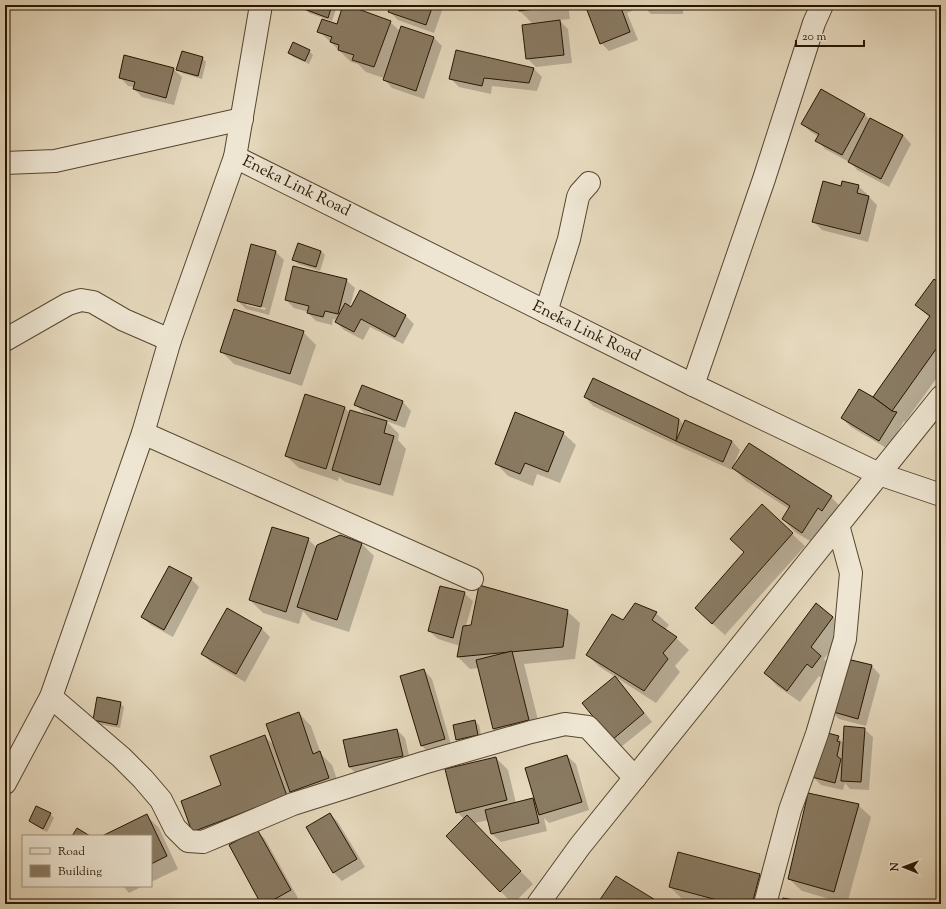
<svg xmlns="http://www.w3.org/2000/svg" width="946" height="909" viewBox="0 0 946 909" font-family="'Sorts Mill Goudy',serif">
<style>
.shadow{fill:#0003;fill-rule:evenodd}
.building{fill:#897a62;stroke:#261500}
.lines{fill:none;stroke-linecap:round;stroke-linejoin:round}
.minor-casing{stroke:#56462f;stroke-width:24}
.minor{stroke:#eee6d3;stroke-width:22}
.labels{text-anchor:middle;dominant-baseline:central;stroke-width:3.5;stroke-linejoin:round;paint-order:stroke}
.street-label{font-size:16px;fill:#261500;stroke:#eee6d3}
</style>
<rect width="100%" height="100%" fill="#e5d8bc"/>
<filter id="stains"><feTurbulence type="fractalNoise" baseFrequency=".005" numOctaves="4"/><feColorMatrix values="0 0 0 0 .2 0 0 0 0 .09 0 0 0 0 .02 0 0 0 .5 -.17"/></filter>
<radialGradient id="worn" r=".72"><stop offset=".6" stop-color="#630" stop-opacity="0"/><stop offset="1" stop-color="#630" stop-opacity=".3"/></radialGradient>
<g class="shadow">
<path d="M306,5L332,6L336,9L332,21L309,13L305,9Z"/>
<path d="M392,5H444L434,33L398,20L390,12Z"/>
<path d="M519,5H568L570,19L559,20L568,29L572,63L536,67L527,58L533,24L520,11Z"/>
<path d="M586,5H639L640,7L627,13L638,40L609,51L601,43Z"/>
<path d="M642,5H683V14H651Z"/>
<path d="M695,5H731V7Z"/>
<path d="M390,22L400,31L434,38L442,46L424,99L392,88L384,79V78L366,72L358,64L351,62L319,31L337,25Z"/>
<path d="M309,51L313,55L309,64L293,57L289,53Z"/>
<path d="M202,58L206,62L202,79L182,73L178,69Z"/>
<path d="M173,69L182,77L174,105L142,97L134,89V87L128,86L120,77Z"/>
<path d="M534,69L542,77L537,91L492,86L491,94L459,87L451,79Z"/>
<path d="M864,114L870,120L903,135L911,144L889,187L857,170L851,163L825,149L817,140L819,137L811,132L802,124Z"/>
<path d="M858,186L867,194L866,196L869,197L877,205L868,242L822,230L814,222L842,187Z"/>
<path d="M275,251L284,260L269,315L246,309L238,301ZM246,303L266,308L265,310L246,305Z"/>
<path d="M321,251L325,255L320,271L298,264L294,260Z"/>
<path d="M346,280L355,288L350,307L352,308L360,291L406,316L414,324L403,344L370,327L363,340L344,330L336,322L337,320L333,319L332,325L316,321L308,313V312L294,308L286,300Z"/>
<path d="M941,286V372L905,422L904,421L888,449L851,427L842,418L873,398L930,318L917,305Z"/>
<path d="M303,332L316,345L302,386L234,364L221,351Z"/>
<path d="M362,387L403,402L411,411L405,428L386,421L399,434L398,440L406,449L393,496L345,482L339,477L338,481L299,468L286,456L345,408L350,413L371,417V416L364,413L355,404Z"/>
<path d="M585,397L679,419L684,425L685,421L732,441L740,450L733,466L831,497L843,509L815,544L795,532L783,519L789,509L746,481L733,468L732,470L685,449L593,406Z"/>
<path d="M563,433L576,445L560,483L537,474L533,486L508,476L496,463Z"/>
<path d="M762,506L805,546L725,635L708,620L745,553Z"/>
<path d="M308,539L317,548L361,543L374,556L349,632L311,620L303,611L299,624L263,613L250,600Z"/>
<path d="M191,579L199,587L173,637L151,625L142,617Z"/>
<path d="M464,593L473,601L466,626L567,611L580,623L575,659L524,664L541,732L507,741L494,729L479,668L470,669L458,657L460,646L438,639L429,631Z"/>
<path d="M635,605L656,613L669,625L665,630L676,638L689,650L675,666L680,672L656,703L600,667L587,655L624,621Z"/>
<path d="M228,609L262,629L270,637L245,682L211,662L202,654Z"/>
<path d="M833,617L845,630L824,659L833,669L825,680L819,676L800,702L777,686L765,673Z"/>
<path d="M844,659L872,666L880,675L866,726L839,719L831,711Z"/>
<path d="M424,670L432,679L452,748L430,754L422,746L401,677Z"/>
<path d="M623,686L652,722L621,747L612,739Z"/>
<path d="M120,703L124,707L120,728L98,724L94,720Z"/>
<path d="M299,713L311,726L321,754L332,765L341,791L205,844L193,831L223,786L265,737L275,746Z"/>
<path d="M475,721L479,725L482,739L461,743L457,739Z"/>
<path d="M864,729L873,737L869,790L850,789L845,783L843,790L821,785L813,777L838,737L844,744Z"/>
<path d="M397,730L405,738L411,764L358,775L349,767Z"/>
<path d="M567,756L576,764L589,810L549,823L544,818L547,831L501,842L492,834L489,820L474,823L533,884L513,904L447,836L465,820L457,812L496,758L508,770L516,803L533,800L537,803Z"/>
<path d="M858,805L871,817L847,904L802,891L789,879Z"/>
<path d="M50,814L54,818L47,832L34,825L30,821Z"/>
<path d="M330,814L338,822L365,867L342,881L334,873L307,828Z"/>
<path d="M146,815L159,828L178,869L151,882V836H104Z"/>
<path d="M257,831L265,839L298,898L288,904H263Z"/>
<path d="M760,875L772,887L768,904H699L683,900L670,887Z"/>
<path d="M123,886H143L129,893Z"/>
</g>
<g class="building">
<path d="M305,5H332L328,18L304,9Z"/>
<path d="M343,5H347L391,21L374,67L352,60L354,55L338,50L339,45L330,42L332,37L317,32L322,19L337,24Z"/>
<path d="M391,5H433L426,25L388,12Z"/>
<path d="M518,5H558V6L519,11Z"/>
<path d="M585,5H620L630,32L600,44Z"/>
<path d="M641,5H675V7L641,6Z"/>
<path d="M560,20L564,55L526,59L522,25Z"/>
<path d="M401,26L434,37L416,91L383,80Z"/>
<path d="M293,42L310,50L305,61L288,53Z"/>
<path d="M456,50L534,68L529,83L484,78L482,86L449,79Z"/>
<path d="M182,51L203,57L198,76L176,70Z"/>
<path d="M124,55L174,68L166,98L133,89L135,82L119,78Z"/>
<path d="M821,89L865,114L842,155L815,141L819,134L801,124Z"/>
<path d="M870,118L903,135L881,179L848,162Z"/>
<path d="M823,181L841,186L842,181L859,185L857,193L869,196L860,234L812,222Z"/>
<path d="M298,243L321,251L316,267L292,260Z"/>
<path d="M251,244L276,251L261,307L237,301Z"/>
<path d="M293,266L347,279L338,314L325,311L323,317L307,313L309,306L285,300Z"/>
<path d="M934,279L941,284V342L892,411L873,397L930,316L915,305Z"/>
<path d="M360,290L406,315L395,337L361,319L354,332L335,322L345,303L351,307Z"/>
<path d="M234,309L304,331L290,374L220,352Z"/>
<path d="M593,378L679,419L676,441L584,397Z"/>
<path d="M362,385L403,401L396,421L354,405Z"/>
<path d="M859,389L873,397L892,411L897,412L879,441L841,418Z"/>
<path d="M305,394L345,407L326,469L285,456Z"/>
<path d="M350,410L387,421L384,433L394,436L380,485L332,470Z"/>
<path d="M515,412L564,432L548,472L525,463L520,474L495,464Z"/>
<path d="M685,420L732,441L723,462L676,441Z"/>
<path d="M749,443L832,496L822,511L818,508L802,533L782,519L790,506L732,468Z"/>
<path d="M762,504L793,533L712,624L695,608L744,552L730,539Z"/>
<path d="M272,527L309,538L286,612L249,600Z"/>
<path d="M340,535L362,543L337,620L297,607L317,545Z"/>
<path d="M169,566L192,578L164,630L141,617Z"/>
<path d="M479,585L568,610L563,647L457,657L463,626L471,625Z"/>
<path d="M440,586L465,592L453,638L428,631Z"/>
<path d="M635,603L657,612L652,620L677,637L663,653L668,659L644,691L586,655L612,614L623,620Z"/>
<path d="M816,603L833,617L811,647L821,656L812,668L807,664L787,691L764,673Z"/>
<path d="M227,608L262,628L236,674L201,654Z"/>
<path d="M512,651L529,720L493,729L476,660Z"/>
<path d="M843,658L872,665L858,719L830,711Z"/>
<path d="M424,669L445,739L421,746L400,676Z"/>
<path d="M615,676L644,713L612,740L582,703Z"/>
<path d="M97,697L121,702L117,725L93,720Z"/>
<path d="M299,712L313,754L320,751L329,778L290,792L266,724Z"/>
<path d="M475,720L478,735L456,740L453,725Z"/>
<path d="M844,726L865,728L861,782L841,781Z"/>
<path d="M397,729L403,756L349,767L343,740Z"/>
<path d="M824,732L839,736L837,741L840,742L837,756L841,759L835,783L812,777Z"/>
<path d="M265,735L287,796L192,832L181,801L221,785L210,756Z"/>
<path d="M567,755L582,802L539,815L525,768Z"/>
<path d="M496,757L507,800L456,813L445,769Z"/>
<path d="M808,793L859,804L834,892L788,879Z"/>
<path d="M533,798L539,823L491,834L485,810Z"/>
<path d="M36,806L51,813L43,829L29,821Z"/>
<path d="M330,813L357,859L333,873L306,827Z"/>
<path d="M147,814L167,856L151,864V836H102Z"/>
<path d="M467,815L521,871L500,892L446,836Z"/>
<path d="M77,828L90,836H72Z"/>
<path d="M257,829L291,890L266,904H261L229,845Z"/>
<path d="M678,852L760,874L752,904H732L669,887Z"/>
<path d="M616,876L662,904H597Z"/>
<path d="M783,898L815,904H781Z"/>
</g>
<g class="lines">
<defs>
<g id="minor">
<path d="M235,157L693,385L879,474L941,495"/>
<path d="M5,163L55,161L242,119"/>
<path d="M546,312L569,239L578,197L580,193L589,183"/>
<path d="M5,340L68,304L81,300L93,302L124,320L170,340"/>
<path d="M693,385L764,179L814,23L822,5"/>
<path d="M143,433L472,579"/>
<path d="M51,697L121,757L143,779L161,800L175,828L188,841L203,842L293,804L423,763L531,732L565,724L588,727L635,778"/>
<path d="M5,783L51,697L143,433L170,340L235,157L261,5"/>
<path d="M538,904L580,846L941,397"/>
<path d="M765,904L790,810L817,734L845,639L851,573L838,525"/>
</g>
</defs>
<use href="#minor" class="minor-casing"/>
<use href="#minor" class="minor"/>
</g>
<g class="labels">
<g class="street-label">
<text transform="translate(296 187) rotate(26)">Eneka Link Road</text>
<text transform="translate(586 332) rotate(26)">Eneka Link Road</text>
</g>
</g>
<rect width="946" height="909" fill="none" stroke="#e5d8bc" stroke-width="20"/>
<rect x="6" y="6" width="934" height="897" fill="none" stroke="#261500" stroke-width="2"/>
<rect x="10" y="10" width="926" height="889" fill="none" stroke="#261500"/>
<rect x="22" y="835" width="130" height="52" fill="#eee6d3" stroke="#9e927f"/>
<rect x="30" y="848" width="20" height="6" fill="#eee6d3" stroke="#9e927f"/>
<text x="58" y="855" font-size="12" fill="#261500">Road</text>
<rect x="30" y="865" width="20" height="12" fill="#897a62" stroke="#9e927f"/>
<text x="58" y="875" font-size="12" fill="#261500">Building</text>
<g transform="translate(904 867) rotate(271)" stroke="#eee6d3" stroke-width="3" paint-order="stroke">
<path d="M0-3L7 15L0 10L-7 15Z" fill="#261500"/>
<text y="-6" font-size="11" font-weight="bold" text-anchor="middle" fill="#261500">N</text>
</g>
<path d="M796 40v6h68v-6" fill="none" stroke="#261500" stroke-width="2"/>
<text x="802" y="40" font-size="12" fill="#261500" stroke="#eee6d3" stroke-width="3" paint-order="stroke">20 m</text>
<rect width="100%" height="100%" filter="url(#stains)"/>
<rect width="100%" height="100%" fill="url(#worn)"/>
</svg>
